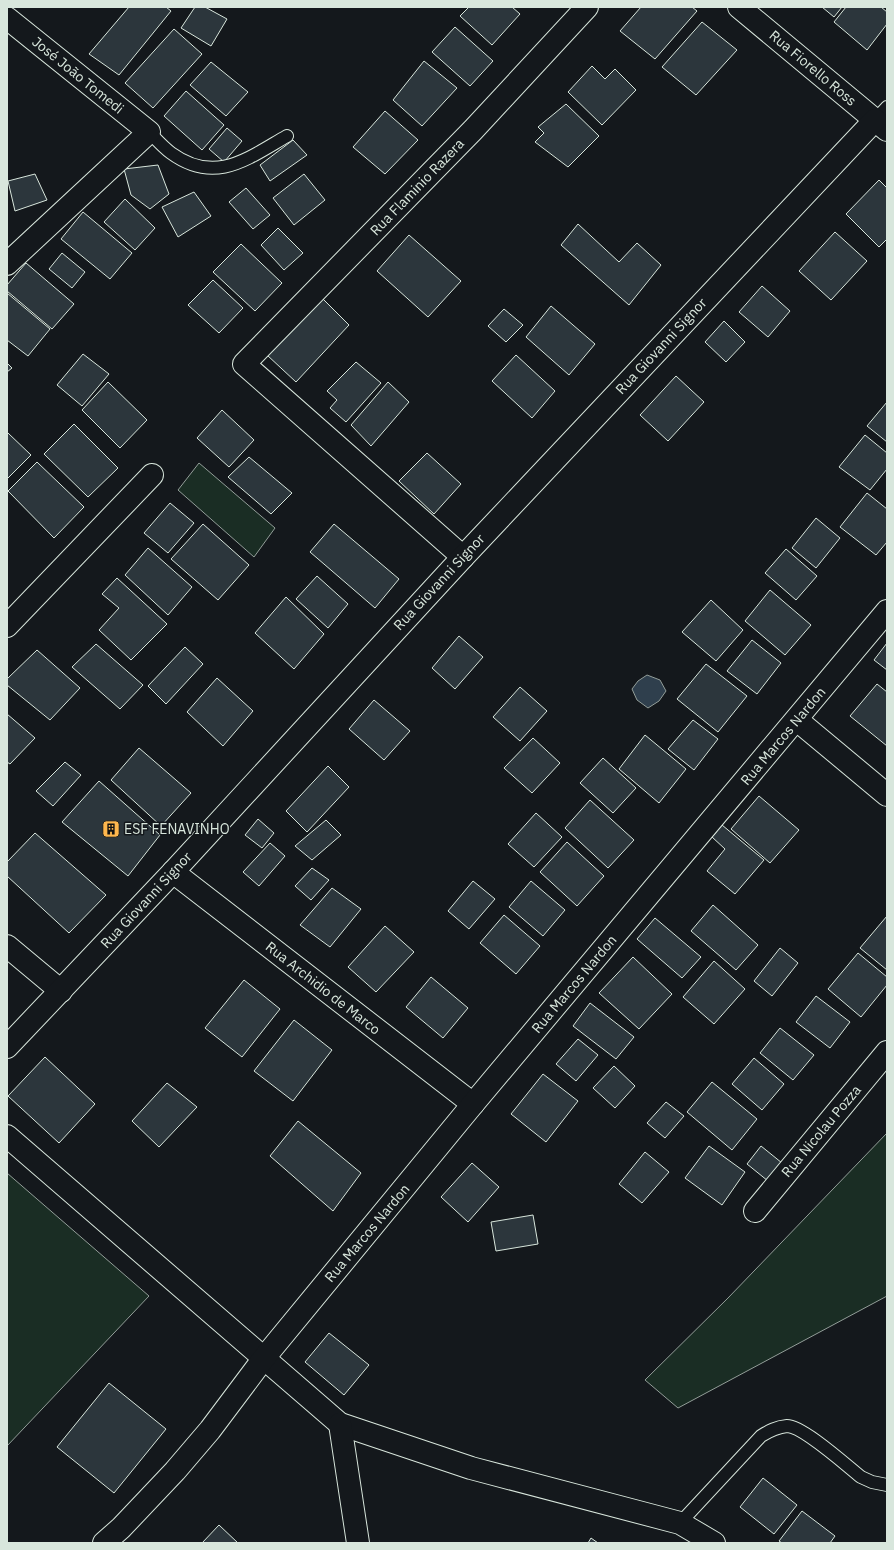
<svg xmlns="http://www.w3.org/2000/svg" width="894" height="1550" viewBox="0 0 894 1550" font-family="'IBM Plex Sans',sans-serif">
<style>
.green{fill:#1a2d24;stroke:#939e99}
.water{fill:#2f3f4d;stroke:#939e99}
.building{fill:#2c363c;stroke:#d8e6dc}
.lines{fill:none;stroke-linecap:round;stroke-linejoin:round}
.lane-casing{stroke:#d8e6dc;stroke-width:14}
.street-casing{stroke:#d8e6dc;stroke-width:24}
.lane{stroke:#14181c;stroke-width:12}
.street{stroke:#14181c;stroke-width:22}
.labels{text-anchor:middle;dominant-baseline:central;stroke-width:3;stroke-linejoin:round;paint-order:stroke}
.street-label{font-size:14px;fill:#d8e6dc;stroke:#14181c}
.poi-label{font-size:14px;fill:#d8e6dc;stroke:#14181c;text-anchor:start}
</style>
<rect width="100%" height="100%" fill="#14181c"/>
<g class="green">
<path d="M199,463L275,528L254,557L178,490Z"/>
<path d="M887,1133V1296L678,1408L645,1380L728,1298Z"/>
<path d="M7,1173L149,1296L7,1446Z"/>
</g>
<path class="water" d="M647,675L660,680L666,691L659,701L648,708L637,700L632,689L638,681Z"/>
<g class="building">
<path d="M129,7H166L171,11L119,75L89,54Z"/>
<path d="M195,7H205L227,19L211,46L181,28Z"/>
<path d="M469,7H512L520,14L492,45L460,16Z"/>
<path d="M641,7H692L697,11L655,59L620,31Z"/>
<path d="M822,7H842L834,17Z"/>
<path d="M846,7H881L887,12V24L867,50L834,22Z"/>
<path d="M702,22L737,50L696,95L662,67Z"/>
<path d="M455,27L493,61L470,86L432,52Z"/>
<path d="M174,29L202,54L153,108L125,83Z"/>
<path d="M424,61L457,88L422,126L393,100Z"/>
<path d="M211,62L248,92L226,116L190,85Z"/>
<path d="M592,66L605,79L615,69L636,90L602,125L568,92Z"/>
<path d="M186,91L224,125L202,150L164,116Z"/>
<path d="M566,104L599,136L568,167L535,142L544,133L538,127Z"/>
<path d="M385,111L418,140L385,174L353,147Z"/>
<path d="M227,128L242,141L224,162L209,149Z"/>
<path d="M293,140L307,155L270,181L260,165Z"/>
<path d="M158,165L169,194L150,209L131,195L124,169Z"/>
<path d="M35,174L47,200L15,211L8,181Z"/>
<path d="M304,174L325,200L294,225L273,198Z"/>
<path d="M879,180L887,188V239L879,247L846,214Z"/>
<path d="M246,188L270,215L253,229L229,202Z"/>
<path d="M194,192L211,216L178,237L162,207Z"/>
<path d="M125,199L155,228L135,250L104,222Z"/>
<path d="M83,212L132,253L110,279L61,239Z"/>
<path d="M578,224L619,262L637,243L661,265L629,305L561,245Z"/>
<path d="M278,228L303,253L284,270L261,245Z"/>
<path d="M835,232L867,261L831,300L799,271Z"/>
<path d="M409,235L461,281L428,317L377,271Z"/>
<path d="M241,244L282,283L255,311L213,272Z"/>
<path d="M62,253L85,272L72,288L49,269Z"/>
<path d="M26,263L74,304L52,329L7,291V285Z"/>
<path d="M213,280L243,308L219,333L188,305Z"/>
<path d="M762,286L790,311L768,337L739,312Z"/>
<path d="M7,293L50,329L28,356L7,340Z"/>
<path d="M321,297L349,325L296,382L267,355Z"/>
<path d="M551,306L595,344L569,375L526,337Z"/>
<path d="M504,309L523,325L506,342L488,326Z"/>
<path d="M724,321L745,342L726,362L705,342Z"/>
<path d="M83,354L109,374L82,406L57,385Z"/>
<path d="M516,355L555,391L532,418L492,381Z"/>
<path d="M356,362L381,383L346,422L330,408L337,400L327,391Z"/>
<path d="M7,363L12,368L7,372Z"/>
<path d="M676,376L704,402L668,441L640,415Z"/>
<path d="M108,382L147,420L120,448L82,410Z"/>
<path d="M388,382L409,402L371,446L351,425Z"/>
<path d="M887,402V442L867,426Z"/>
<path d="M222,410L254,440L229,467L197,438Z"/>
<path d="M74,424L118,468L88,497L44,454Z"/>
<path d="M8,433L31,455L7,479V434Z"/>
<path d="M865,435L887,453V469L870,490L839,467Z"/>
<path d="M427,453L461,484L434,514L399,481Z"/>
<path d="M249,457L292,493L271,514L228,477Z"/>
<path d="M37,462L84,507L54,538L8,491Z"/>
<path d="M867,493L887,509V542L876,555L840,527Z"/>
<path d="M170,503L194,523L168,553L144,533Z"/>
<path d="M816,518L840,538L816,568L792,548Z"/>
<path d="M203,524L249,565L218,600L171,559Z"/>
<path d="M334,524L399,579L375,608L310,552Z"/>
<path d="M148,548L192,587L168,615L125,575Z"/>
<path d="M786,549L817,576L796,600L765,573Z"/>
<path d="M317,576L348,604L328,628L296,599Z"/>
<path d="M117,578L167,624L131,660L99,630L119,608L102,594Z"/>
<path d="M770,590L811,625L785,655L745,621Z"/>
<path d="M286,597L324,634L294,669L255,633Z"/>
<path d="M711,600L743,630L716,661L682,632Z"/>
<path d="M459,636L483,657L455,689L432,668Z"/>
<path d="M752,640L781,663L757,694L727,671Z"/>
<path d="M887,643V670L874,660Z"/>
<path d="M96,644L143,685L120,709L72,667Z"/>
<path d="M185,647L203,664L166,704L148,686Z"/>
<path d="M37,650L80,688L50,720L7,685V679Z"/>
<path d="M706,664L747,696L718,732L677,699Z"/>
<path d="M217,678L253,711L223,746L187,712Z"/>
<path d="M877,684L887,692V746L850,716Z"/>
<path d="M520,687L547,711L520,741L493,717Z"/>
<path d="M374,700L410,731L384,760L349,729Z"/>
<path d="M7,714L35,738L10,764L7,762Z"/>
<path d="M693,720L718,739L694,770L668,749Z"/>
<path d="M645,735L686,769L659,803L619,769Z"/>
<path d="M533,738L560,763L532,793L504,768Z"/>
<path d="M139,748L191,793L161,826L111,780Z"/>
<path d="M603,758L636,788L613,813L580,783Z"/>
<path d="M65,762L81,775L53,806L36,791Z"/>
<path d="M328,766L349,787L307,832L286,811Z"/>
<path d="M99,781L160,835L128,876L62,822Z"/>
<path d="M759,796L799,830L770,863L731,829Z"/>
<path d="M590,800L634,840L608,868L565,828Z"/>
<path d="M536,813L562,837L534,867L508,844Z"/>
<path d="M258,819L274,833L262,848L245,835Z"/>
<path d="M326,820L341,835L312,860L295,846Z"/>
<path d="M722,825L764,860L735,894L707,871L725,849L712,837Z"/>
<path d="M35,833L106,895L69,933L7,876V862Z"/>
<path d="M567,842L604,876L577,906L540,872Z"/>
<path d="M270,843L285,856L259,886L243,872Z"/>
<path d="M312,868L329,880L311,900L295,886Z"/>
<path d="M473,881L495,899L469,929L448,911Z"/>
<path d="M531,881L565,910L543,936L509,907Z"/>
<path d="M332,888L361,909L330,947L300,925Z"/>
<path d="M713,905L758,945L736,970L691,931Z"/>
<path d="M504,915L540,946L516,974L480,943Z"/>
<path d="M887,916V970L860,948Z"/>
<path d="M655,918L701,957L682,978L637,939Z"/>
<path d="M385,926L414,952L376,992L348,967Z"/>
<path d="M780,948L798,963L772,996L754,981Z"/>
<path d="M858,953L887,977V985L861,1017L828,989Z"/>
<path d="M633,957L672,994L639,1029L599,993Z"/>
<path d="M714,961L745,989L714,1024L683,997Z"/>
<path d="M431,977L468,1008L443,1038L406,1007Z"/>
<path d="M244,980L280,1009L242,1057L205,1028Z"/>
<path d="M816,996L850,1022L830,1048L796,1022Z"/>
<path d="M590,1003L634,1037L616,1059L573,1026Z"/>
<path d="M294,1020L332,1050L293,1101L254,1071Z"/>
<path d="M780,1028L814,1055L793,1080L760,1053Z"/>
<path d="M578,1039L598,1055L576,1081L556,1064Z"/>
<path d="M45,1057L95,1104L59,1143L8,1096Z"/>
<path d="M754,1058L784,1084L762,1110L732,1084Z"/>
<path d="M614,1066L635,1086L615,1108L593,1088Z"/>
<path d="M543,1074L578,1101L546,1142L511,1114Z"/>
<path d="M712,1082L757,1119L732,1150L687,1112Z"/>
<path d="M167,1083L197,1107L159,1147L132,1121Z"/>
<path d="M666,1102L684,1116L665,1138L647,1123Z"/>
<path d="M298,1121L361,1173L333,1211L270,1156Z"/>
<path d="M709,1146L745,1172L722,1205L685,1178Z"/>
<path d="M761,1146L782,1163L768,1181L747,1164Z"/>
<path d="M645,1152L669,1172L642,1203L619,1184Z"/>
<path d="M472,1163L499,1187L468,1222L441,1197Z"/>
<path d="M533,1215L538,1244L496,1251L491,1222Z"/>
<path d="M329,1333L369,1365L344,1395L305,1362Z"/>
<path d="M109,1383L166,1429L114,1493L57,1447Z"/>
<path d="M763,1478L797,1505L774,1534L740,1507Z"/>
<path d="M802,1511L835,1536L830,1543H782L779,1541Z"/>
<path d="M219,1525L238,1543H202Z"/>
<path d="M591,1538L598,1543H588Z"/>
</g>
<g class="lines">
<defs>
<g id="lane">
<path d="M875,120L887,107"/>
<path d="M149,132C156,139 163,147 171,153C215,185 247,159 287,136"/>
<path d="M680,1523L761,1436C769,1431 776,1427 787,1426C803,1426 847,1466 861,1477L872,1482L887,1485"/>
</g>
<g id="street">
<path d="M739,7L887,130"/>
<path d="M7,18L149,132L7,264"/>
<path d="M463,557L244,364L473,130L587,7"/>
<path d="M7,626L152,475"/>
<path d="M797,720L887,795"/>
<path d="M173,872L473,1104"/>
<path d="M7,946L61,991"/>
<path d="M7,1047L173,872L463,557L875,120"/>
<path d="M7,1136L340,1424L471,1468L680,1523L714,1543"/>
<path d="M755,1211L887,1052"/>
<path d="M340,1424L358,1543"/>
<path d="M104,1543L121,1528L175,1471L210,1430L264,1358L473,1104L887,611"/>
</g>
</defs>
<use href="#lane" class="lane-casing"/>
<use href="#street" class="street-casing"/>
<use href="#lane" class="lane"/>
<use href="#street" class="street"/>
</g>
<defs>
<symbol id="building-square" viewBox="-11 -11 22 22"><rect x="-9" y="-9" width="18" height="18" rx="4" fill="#ffb74d" stroke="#14181c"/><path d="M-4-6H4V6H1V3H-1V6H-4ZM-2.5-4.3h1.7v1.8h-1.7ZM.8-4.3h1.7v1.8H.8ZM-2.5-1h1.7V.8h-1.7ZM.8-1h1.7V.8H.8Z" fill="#111"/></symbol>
</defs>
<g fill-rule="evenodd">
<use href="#building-square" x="101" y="819" width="20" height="20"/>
</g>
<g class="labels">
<g class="street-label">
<text transform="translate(813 68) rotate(40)">Rua Fiorello Ross</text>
<text transform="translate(78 75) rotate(39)">José João Tomedi</text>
<text transform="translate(417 187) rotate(-46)">Rua Flaminio Razera</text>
<text transform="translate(661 346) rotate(-47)">Rua Giovanni Signor</text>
<text transform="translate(439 582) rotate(-47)">Rua Giovanni Signor</text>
<text transform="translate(783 736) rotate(-50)">Rua Marcos Nardon</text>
<text transform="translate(146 900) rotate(-47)">Rua Giovanni Signor</text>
<text transform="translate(574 984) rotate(-50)">Rua Marcos Nardon</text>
<text transform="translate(323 988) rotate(38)">Rua Archidio de Marco</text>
<text transform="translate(821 1131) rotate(-50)">Rua Nicolau Pozza</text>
<text transform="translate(367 1233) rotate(-50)">Rua Marcos Nardon</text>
</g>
<g class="poi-label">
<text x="124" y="829">ESF FENAVINHO</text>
</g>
</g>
<rect width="894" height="1550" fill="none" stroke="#d8e6dc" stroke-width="16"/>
</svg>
